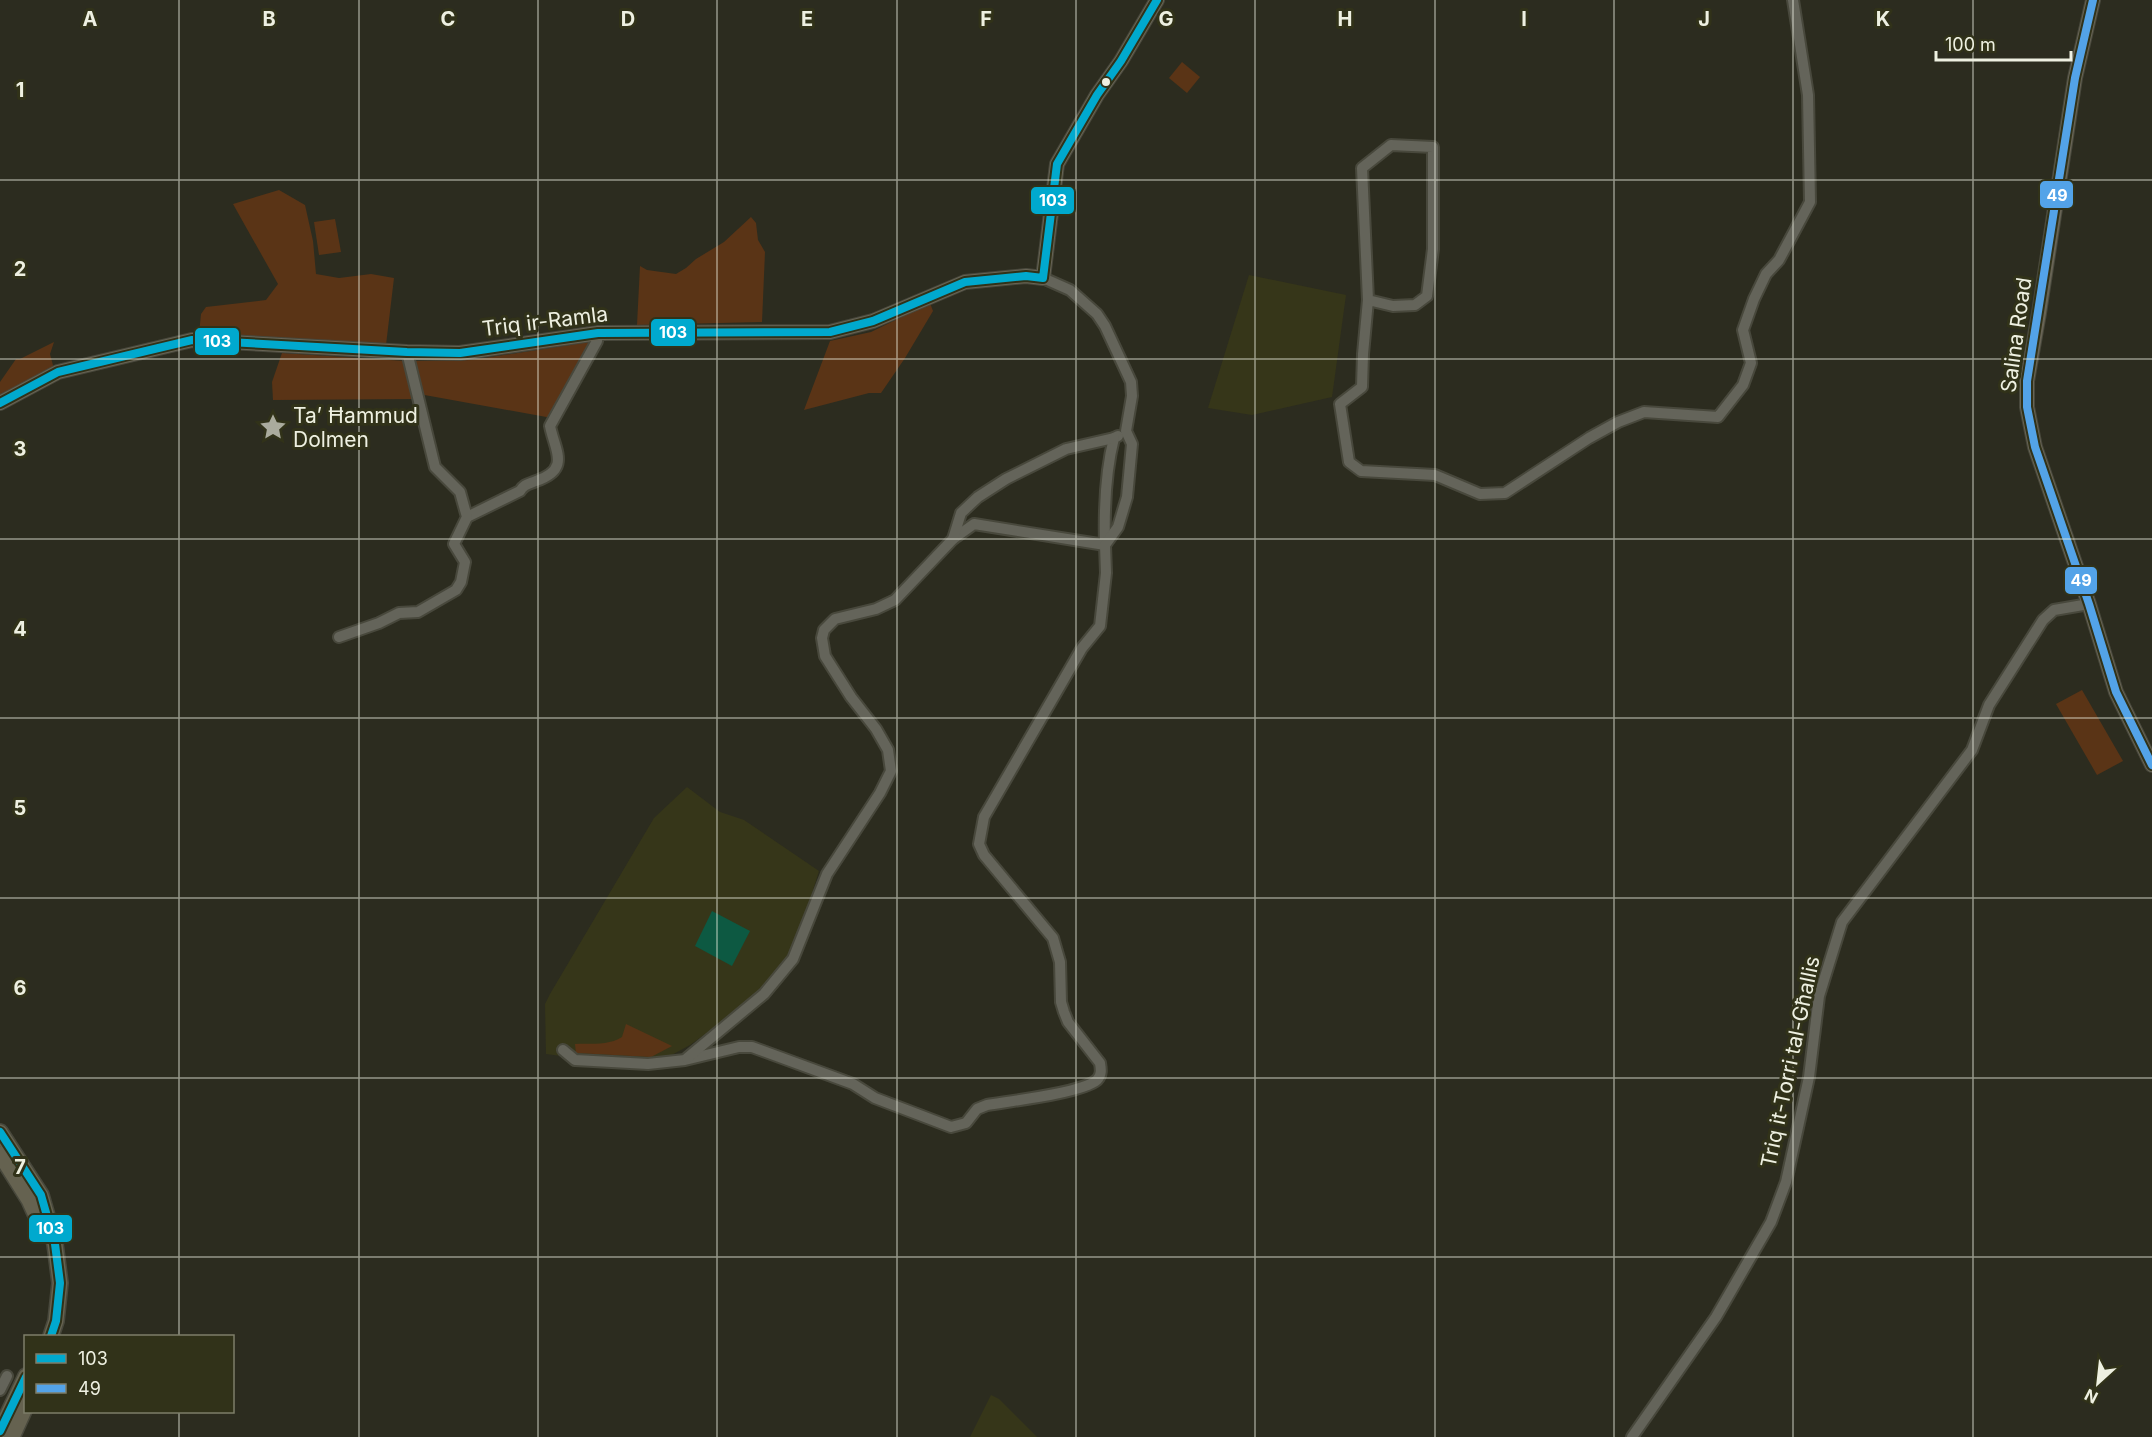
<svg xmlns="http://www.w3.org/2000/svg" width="2152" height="1437" viewBox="0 0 2152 1437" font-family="Inter,sans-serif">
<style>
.built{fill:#363619}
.green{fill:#5a3416}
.water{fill:#0d5942}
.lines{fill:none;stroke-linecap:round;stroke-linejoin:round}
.minor-casing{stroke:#48483c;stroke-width:14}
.major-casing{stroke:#48483c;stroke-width:16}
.highway-casing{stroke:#48483c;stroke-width:18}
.minor{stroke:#64645a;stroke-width:10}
.major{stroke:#686455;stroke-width:14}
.highway{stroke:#656250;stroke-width:15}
.bus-1-casing{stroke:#313219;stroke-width:12}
.bus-2-casing{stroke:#313219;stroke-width:12}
.bus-1{stroke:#00a9ce;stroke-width:8}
.bus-2{stroke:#53a3e8;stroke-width:8}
.grid{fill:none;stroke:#eef0e1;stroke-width:1.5;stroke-opacity:0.55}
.bus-dot{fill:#eef0e1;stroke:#313219;stroke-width:2}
.labels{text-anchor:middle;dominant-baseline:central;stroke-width:6;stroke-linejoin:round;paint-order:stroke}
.street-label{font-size:21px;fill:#eef0e1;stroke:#313219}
.poi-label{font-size:21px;fill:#eef0e1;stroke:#313219;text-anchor:start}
.grid-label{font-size:20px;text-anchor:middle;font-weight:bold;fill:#eef0e1;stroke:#313219;stroke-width:6;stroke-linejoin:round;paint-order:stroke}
.line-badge{stroke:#313219;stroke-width:2}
.badge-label{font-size:16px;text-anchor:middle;font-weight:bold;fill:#fff}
</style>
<rect width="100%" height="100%" fill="#2c2c1f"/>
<g class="built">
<path d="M1249,275L1346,295L1332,397L1252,415L1208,408Z"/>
<path d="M687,787L720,812L744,820L819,871L794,951L755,998L690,1045L668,1057L644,1061L577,1058L546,1054L545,1004L550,994L654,818Z"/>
<path d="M991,1395L999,1399L1037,1437H970Z"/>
</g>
<g class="green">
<path d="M1182,62L1200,77L1187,93L1169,78Z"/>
<path d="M279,190L305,205L313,241L316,274L339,278L371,274L394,278L386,345L199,334L201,314L206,307L266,300L278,284L233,204Z"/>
<path d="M751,217L756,223L758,240L765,252L762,322L637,325L640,266L647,270L676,274L686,268L696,259L724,242Z"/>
<path d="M335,219L341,252L319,255L314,222Z"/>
<path d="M930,303L933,311L905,358L881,393H869L804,410L830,341L871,332Z"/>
<path d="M596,341L552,418L419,394L412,365L415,361L471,360Z"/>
<path d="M54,342L50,354L54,369L0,397V382L16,359H20Z"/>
<path d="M282,353L405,361L415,399L273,400L272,382Z"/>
<path d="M2082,690L2123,761L2097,775L2056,704Z"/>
<path d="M626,1024L672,1046L651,1057L576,1053L575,1044C590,1043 608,1046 622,1037Z"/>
</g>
<path class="water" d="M712,911L750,931L732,966L695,946Z"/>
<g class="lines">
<defs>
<g id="minor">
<path d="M1368,300L1393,306L1415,305L1427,296L1433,249V147L1391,145L1362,168L1368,300L1363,354L1362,387L1340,404L1349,462L1361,471L1435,475L1480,494L1505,493L1589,438L1618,422L1644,412L1718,417L1743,385L1751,363L1743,330L1754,299L1766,274L1779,260L1810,202L1808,95L1793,0"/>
<path d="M467,517L520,491C524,484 529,484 536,481C571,469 555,451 550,426L597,341L598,333"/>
<path d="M953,539L974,524L1105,545C1104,509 1105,473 1114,438L1118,436"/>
<path d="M339,637L379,623L399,613L418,612L456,590L461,582L465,562L454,544L467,517L460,492L435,467L407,352"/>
<path d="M563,1050L575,1060L648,1064L685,1060L739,1047H752L853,1084L875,1098L951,1127L966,1123L977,1109L987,1105C1010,1101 1082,1093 1097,1080C1102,1075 1101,1069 1100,1063L1068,1022L1064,1012L1061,1002L1060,962L1053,938L984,855L979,844L984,817L1082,648L1100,626L1106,573L1105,545L1118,527L1127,497L1132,444L1126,431L1132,396L1131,382L1105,326L1097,314L1070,290L1043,278"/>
<path d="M687,1058L764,994L793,959L827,874L880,793L891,771L888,750L876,729L851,697L825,656L822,638L824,630L835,619L876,609L895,600L953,539L961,513L978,497L1006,479L1066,449L1114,438"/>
<path d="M0,1390L7,1376"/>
<path d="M1632,1437L1716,1317L1771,1222L1786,1182L1809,1077L1819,996L1842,922L1972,750L1989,705L2043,620L2054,610L2089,604"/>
</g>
<g id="major">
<path d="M2093,0L2075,78L2039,313L2027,381V407L2035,447L2089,604L2116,692L2152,765"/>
<path d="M0,403L58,372L192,340L407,352L460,353L598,333L830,332L873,321L965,282L1026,276L1043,278L1057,164L1097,95L1121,61L1157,0"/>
</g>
<g id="highway">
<path d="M0,1132L41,1195L55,1244L60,1283L56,1321L51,1336"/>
<path d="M0,1154L29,1200L43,1231"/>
<path d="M0,1431L26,1376"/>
<path d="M12,1437L26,1406"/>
</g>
</defs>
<use href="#minor" class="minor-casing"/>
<use href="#major" class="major-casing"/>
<use href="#highway" class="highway-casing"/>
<use href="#minor" class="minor"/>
<use href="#major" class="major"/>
<use href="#highway" class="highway"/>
<defs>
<g id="bus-1">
<path d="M0,403L58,372L192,340L407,352L460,353L598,333L830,332L873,321L965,282L1026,276L1043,278L1057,164L1097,95L1121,61L1157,0"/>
<path d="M0,1132L41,1195L55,1244L60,1283L56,1321L51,1336"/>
<path d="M0,1431L26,1377"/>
</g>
<path id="bus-2" d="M2093,0L2075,78L2027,381V407L2035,447L2089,604L2116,692L2152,765"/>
</defs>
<use href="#bus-1" class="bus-1-casing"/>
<use href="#bus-2" class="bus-2-casing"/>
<use href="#bus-1" class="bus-1"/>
<use href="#bus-2" class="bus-2"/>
</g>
<path class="grid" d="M179,0V1336M359,0V1437M538,0V1437M717,0V1437M897,0V1437M1076,0V1437M1255,0V1437M1435,0V1437M1614,0V1437M1793,0V1437M1973,0V1437M0,180H2152M0,359H2152M0,539H2152M0,718H2152M0,898H2152M0,1078H2152M0,1257H2152M179,1412V1437"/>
<defs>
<symbol id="sight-bare" viewBox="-9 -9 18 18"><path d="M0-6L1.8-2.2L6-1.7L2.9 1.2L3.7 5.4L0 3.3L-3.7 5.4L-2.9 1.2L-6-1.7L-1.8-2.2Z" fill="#aaab9d" stroke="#313219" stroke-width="2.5" paint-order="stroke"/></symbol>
</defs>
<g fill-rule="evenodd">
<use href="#sight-bare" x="254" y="408" width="38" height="38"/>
</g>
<circle class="bus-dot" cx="1106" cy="82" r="5"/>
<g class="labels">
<g class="street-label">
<text transform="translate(545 321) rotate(-7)">Triq ir-Ramla</text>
<text transform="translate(2016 335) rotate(-82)">Salina Road</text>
<text transform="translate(1790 1062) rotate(-78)">Triq it-Torri tal-Għallis</text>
</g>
<g class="poi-label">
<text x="293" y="415">Ta’ Ħammud<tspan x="293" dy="24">Dolmen</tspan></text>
</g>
</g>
<g class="grid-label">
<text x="90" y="26">A</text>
<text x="269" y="26">B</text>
<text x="448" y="26">C</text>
<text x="628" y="26">D</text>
<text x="807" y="26">E</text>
<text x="986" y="26">F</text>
<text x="1166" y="26">G</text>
<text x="1345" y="26">H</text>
<text x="1524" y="26">I</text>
<text x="1704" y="26">J</text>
<text x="1883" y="26">K</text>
<text x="20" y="97">1</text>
<text x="20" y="276">2</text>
<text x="20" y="456">3</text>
<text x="20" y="636">4</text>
<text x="20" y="815">5</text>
<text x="20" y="995">6</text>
<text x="20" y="1174">7</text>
</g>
<g class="line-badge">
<rect x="2039" y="180" width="35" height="29" rx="6" fill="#53a3e8"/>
<rect x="1030" y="186" width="45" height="29" rx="6" fill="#00a9ce"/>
<rect x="650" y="318" width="46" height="29" rx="6" fill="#00a9ce"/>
<rect x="194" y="327" width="46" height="29" rx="6" fill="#00a9ce"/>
<rect x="2064" y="566" width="34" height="29" rx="6" fill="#53a3e8"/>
<rect x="28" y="1214" width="45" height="29" rx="6" fill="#00a9ce"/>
</g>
<g class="badge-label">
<text x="2057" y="201">49</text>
<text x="1053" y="206">103</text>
<text x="673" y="338">103</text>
<text x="217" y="347">103</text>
<text x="2081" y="586">49</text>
<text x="50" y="1234">103</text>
</g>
<rect x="24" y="1335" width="210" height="78" fill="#313219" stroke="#7d7e69" stroke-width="1.5"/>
<rect x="36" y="1354" width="30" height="9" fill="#00a9ce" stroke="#7d7e69" stroke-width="1.5"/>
<text x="78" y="1365" font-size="18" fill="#eef0e1">103</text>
<rect x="36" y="1384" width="30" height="9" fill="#53a3e8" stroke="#7d7e69" stroke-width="1.5"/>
<text x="78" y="1395" font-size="18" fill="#eef0e1">49</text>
<g transform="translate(2098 1383) rotate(207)" stroke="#313219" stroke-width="4.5" paint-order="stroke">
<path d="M0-4.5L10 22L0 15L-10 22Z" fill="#eef0e1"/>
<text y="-9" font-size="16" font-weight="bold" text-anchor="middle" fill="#eef0e1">N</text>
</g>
<path d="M1936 51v9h135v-9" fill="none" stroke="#eef0e1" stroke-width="3"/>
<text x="1945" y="51" font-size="18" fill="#eef0e1" stroke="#313219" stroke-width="4.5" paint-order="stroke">100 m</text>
</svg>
